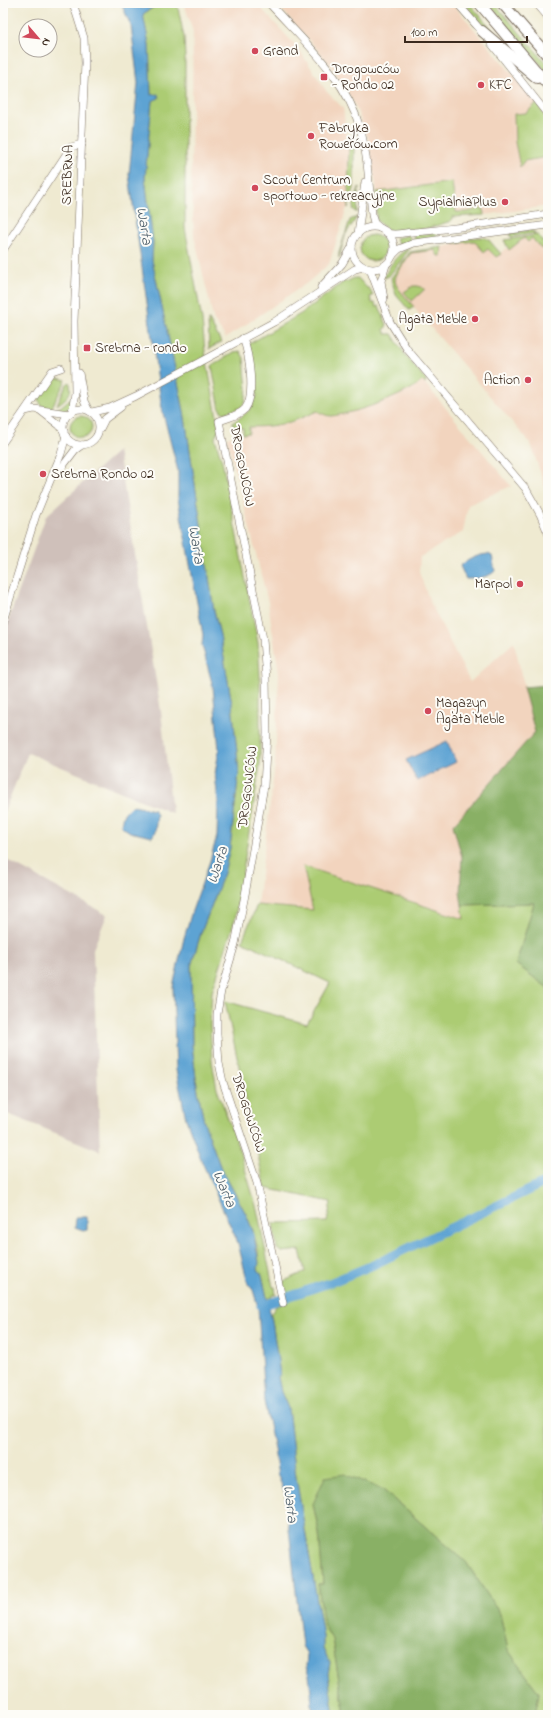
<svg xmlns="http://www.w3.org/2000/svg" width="551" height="1718" viewBox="0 0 551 1718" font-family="'Indie Flower',sans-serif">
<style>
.built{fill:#f2d4be}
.industrial{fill:#cfc0ba}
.green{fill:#accc73;stroke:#747b48}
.forest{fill:#89b065;stroke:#626d42}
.water{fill:#5da3d3;stroke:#4c6678}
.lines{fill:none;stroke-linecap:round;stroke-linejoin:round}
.canal{stroke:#5da3d3;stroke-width:9}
.street-casing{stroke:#7a6d5d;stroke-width:8}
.primary-casing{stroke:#7a6d5d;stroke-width:12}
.street{stroke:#fff;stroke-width:7}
.primary{stroke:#fff;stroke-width:10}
.poi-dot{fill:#d1495b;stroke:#fdfcf7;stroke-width:1.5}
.labels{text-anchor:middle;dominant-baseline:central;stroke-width:4;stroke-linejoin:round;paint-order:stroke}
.poi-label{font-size:14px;fill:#3b2a1e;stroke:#fdfcf7;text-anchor:start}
.street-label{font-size:14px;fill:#3b2a1e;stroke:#fdfcf7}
.water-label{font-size:15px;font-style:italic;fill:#495a66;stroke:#fdfcf7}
</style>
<rect width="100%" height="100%" fill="#fdfcf7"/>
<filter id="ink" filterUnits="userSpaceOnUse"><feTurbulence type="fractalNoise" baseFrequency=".025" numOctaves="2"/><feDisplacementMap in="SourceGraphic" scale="8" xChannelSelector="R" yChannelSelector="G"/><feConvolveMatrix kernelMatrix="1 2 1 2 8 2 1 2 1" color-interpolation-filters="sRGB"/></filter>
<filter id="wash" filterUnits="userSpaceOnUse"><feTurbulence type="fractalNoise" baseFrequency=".012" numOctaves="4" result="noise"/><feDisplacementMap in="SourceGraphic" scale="16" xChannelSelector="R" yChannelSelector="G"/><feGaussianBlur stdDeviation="0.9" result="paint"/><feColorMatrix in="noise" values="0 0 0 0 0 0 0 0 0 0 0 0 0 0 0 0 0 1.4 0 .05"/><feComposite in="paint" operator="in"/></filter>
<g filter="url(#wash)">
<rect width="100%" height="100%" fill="#efead1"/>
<g class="built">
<path d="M184,3H256L298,48L327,92L343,108L349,155L347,208L329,264L307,283L226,338L214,321L194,236L191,175L193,32Z"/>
<path d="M276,3H452L537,103L526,113L514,114L515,142L520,166L524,162L548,157V206L484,215L483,208L467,212H456L452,182L377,192L368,138L353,101L331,65Z"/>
<path d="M524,238H532L541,249L546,245L548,247V496L531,444L402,294L394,282L395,277L411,252L436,250L439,256H441L442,247L474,241L484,252L488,249L496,257L506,248L509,250Z"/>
<path d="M422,380L511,486L468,505L463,532L420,557L419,572L430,602L470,682L514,642L535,732L453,825L462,857L460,892L465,919L303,866L313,911L257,905L275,766L279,673L268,602L227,438L249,433V427H269L294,422L317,411L329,417L360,409L402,394L415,387Z"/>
</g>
<g class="industrial">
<path d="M118,451L161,711L172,813L28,753L3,814V635L46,516Z"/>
<path d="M3,858L107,915L93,949L100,1151L3,1112Z"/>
</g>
<g class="green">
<path d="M161,3H177L184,37L185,58V228L202,320L205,351L219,428L215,438L222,461L258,643L260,675V764L235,919L212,992L210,1024L212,1061L217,1089L239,1149L257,1209L273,1287H275L276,1295H273L271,1298H267L262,1275L258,1269V1250L253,1231L246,1214L220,1166L204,1122L197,1086L192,1045L191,966L201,933L224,873L230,848L239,772L232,704L220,635L214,611L184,411L152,260L153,242L145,178L152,100L159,98L151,95L149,44L143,14Z"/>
<path d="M464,3H469L510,50L490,33Z"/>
<path d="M488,3H494L548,65V73Z"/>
<path d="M537,103L548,121V157L524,161L520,167L515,142L514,114L526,113Z"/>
<path d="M354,144V189L348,208L349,148Z"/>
<path d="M452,182L456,212H467L483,208L484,215L452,217L451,221C436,226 413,233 397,233C390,232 380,225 376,219L377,192Z"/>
<path d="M359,187L357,213L353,209Z"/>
<path d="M357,217L345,235L339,258V253L350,220Z"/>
<path d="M530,230L536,233L511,237L510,233Z"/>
<path d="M434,233L439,237L415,241L413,234Z"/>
<path d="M409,235L411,242L398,245L396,238Z"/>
<path d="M538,235L546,245L541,249L532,238L528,242L524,238L509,250L504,240Z"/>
<circle cx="373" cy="248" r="13"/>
<path d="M482,237L488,239L501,254L496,257L488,249L484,252L474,241L454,244L458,239Z"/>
<path d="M411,247L389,276L384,278C390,264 397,254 411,247Z"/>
<path d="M442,247L441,256H438L435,250L411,253C389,285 390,278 414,307L409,310L396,295L391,278L410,252Z"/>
<path d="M354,278H358L367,288H369L373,296L370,297L372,303H375L376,307L379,306L387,325L384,330L386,334H392L406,356L426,380L425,384L422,381C406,396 352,414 331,416C326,416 321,413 317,411C292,423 277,427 249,427V433L243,434V428L234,426L232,423C243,416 252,411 255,398L257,397L249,344L302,313L345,281L346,282Z"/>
<path d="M413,286H418L425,289L412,301L404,292Z"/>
<path d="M208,320H209L221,342L209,349Z"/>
<path d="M240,351L244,358L247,389L245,403L240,408L224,413L220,410L212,366L234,352Z"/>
<path d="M54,377L66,380L51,409L42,406L39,401V398Z"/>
<path d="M69,382C74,393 66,399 57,405L66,385Z"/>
<path d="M72,397L70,408L62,411L57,410Z"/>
<circle cx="81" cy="427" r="11"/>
<path d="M303,866L464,919L462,905L534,903L516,964L548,988V1715H535L539,1693L508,1650L500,1614L466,1562L383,1490L313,1504L319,1532L323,1584H318L324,1626L332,1639L345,1715H334L328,1674L330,1663L323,1649V1636L296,1477L288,1408L281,1392L278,1377L280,1374L271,1314L275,1307L291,1299L282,1282L305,1272L300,1250L282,1252L277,1249L273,1223L327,1222L331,1202L265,1188L225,1001L307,1024L330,983L242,941L257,905L313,910Z"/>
</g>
<g class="forest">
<path d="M548,685V988L516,964L534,903L462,905L460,892L462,857L453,825L535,732L523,687Z"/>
<path d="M345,1474L383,1490L466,1562L500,1614L508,1650L539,1693L535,1715H345L332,1639L324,1626L318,1584H323L319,1532L313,1504L325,1477Z"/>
</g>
<g class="water">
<path d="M121,3H140L142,9L151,3H159L143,14L149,44L151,95L158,94L159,98L152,101L145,178L153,242L152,260L184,411L214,611L220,635L232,704L239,772L230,848L224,873L201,933L191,966L192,1045L197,1086L204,1122L220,1166L246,1214L253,1231L259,1262L258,1269L262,1275L272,1321L280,1374L278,1377L281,1392L288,1408L296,1477L323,1636V1649L330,1663L328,1674L334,1715H314L313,1713L309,1675L306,1667L307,1654L302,1646L285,1493L278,1476L274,1449L264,1401L258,1307L253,1290L248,1284L238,1243L202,1162L186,1119L176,1070L173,987L184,938L192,911L210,861L217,836L218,802L215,774L219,750L213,687L202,645L203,635L178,499V471L162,409L131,190L129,175L138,83L131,26Z"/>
<path d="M488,554L492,556L495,571C490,577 475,579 466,579L460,566C469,559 477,555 488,554Z"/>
<path d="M447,741L456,762L417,781L406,760Z"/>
<path d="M133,806L154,810L157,815L155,832L152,837L130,832L121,826C122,816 124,810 133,806Z"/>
<path d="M76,1217H87V1230L83,1231L75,1228Z"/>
</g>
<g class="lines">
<path class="canal" d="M261,1306L332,1282L373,1265L548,1181"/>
</g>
</g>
<g filter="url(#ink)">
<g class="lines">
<defs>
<g id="street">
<path d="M269,3C303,41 346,77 360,128C368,156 369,186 372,215L374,223L381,229"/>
<path d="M457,3L485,35"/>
<path d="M536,3L548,17"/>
<path d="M491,43L548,115"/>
<circle cx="373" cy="248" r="21"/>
<path d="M387,233C397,236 404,232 414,232C459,229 504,221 548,214"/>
<path d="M358,234L365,182"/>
<path d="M3,250L71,147L82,144"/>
<path d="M393,255L399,249L414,243L548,225"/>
<path d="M367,268L371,272L390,322L407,349L526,489L540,514L548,533"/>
<path d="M321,287L342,264L352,247"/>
<path d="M384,299L381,281L386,265"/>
<path d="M243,338C249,354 256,395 245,409C238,416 228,418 219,421L263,639L266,679L267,734L264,786L245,895L235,944L221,991L217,1014V1034L219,1063L223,1082L257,1183L283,1303"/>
<path d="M79,373L84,401L89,411"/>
<circle cx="81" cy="427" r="18"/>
<path d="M25,411L34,409L69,414"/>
<path d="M41,411L59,425L64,431"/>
<path d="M72,412L75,393L74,321L85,63L84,38L73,3"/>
<path d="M92,412L110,408L136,396L222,350L274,322L355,269L363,267"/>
<path d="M100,429L105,419L121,407"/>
<path d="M3,442L52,371L61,368"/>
<path d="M56,475L75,450L82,445"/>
<path d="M3,621L36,515L61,454L66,436"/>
</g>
<g id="primary">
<path d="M479,3L548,85"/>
<path d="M502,3L548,56"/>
<path d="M482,31L537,78"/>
</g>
</defs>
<use href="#street" class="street-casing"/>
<use href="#primary" class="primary-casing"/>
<use href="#street" class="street"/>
<use href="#primary" class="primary"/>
</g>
</g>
<g class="poi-dot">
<circle cx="255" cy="51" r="4"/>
<rect x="320" y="73" width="8" height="8" rx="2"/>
<circle cx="481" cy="85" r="4"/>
<circle cx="311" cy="136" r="4"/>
<circle cx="255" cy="188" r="4"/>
<circle cx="505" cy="202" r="4"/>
<circle cx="475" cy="319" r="4"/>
<rect x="83" y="344" width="8" height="8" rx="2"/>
<circle cx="528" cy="380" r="4"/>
<circle cx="43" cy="474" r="4"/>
<circle cx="520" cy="584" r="4"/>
<circle cx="428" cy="711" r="4"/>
</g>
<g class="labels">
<g class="poi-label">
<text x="263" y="51">Grand</text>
<text x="332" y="69">Drogowców<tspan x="332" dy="16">- Rondo 02</tspan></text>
<text x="489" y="85">KFC</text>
<text x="319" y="128">Fabryka<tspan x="319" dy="16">Rowerów.com</tspan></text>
<text x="263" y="180">Scout Centrum<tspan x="263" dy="16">sportowo - rekreacyjne</tspan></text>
<text x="497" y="202" text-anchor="end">SypialniaPlus</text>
<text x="467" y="319" text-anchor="end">Agata Meble</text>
<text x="95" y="348">Srebrna - rondo</text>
<text x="520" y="380" text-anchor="end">Action</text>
<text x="51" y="474">Srebrna Rondo 02</text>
<text x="512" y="584" text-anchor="end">Marpol</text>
<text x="436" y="703">Magazyn<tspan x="436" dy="16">Agata Meble</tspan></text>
</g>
<g class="street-label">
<text transform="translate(68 175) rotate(-88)">SREBRNA</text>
<text transform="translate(242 466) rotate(79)">DROGOWCÓW</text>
<text transform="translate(248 787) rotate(-83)">DROGOWCÓW</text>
<text transform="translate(248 1113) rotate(72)">DROGOWCÓW</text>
</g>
<g class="water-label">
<text transform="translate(144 226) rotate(81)">Warta</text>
<text transform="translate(196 545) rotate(81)">Warta</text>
<text transform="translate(218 865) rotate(-72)">Warta</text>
<text transform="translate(224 1189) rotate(67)">Warta</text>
<text transform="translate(290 1504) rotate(83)">Warta</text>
</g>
</g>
<rect width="551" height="1718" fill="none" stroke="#fdfcf7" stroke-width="16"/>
<g transform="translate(38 38) rotate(118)"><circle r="19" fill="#fdfcf7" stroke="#afa8a0"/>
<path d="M0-3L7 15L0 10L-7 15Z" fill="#d1495b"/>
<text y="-6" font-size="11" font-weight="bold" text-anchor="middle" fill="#3b2a1e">N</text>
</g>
<path d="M405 36v6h122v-6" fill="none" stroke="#3b2a1e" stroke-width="2"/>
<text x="411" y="36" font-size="12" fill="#3b2a1e" stroke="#fdfcf7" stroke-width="3" paint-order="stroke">100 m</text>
</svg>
